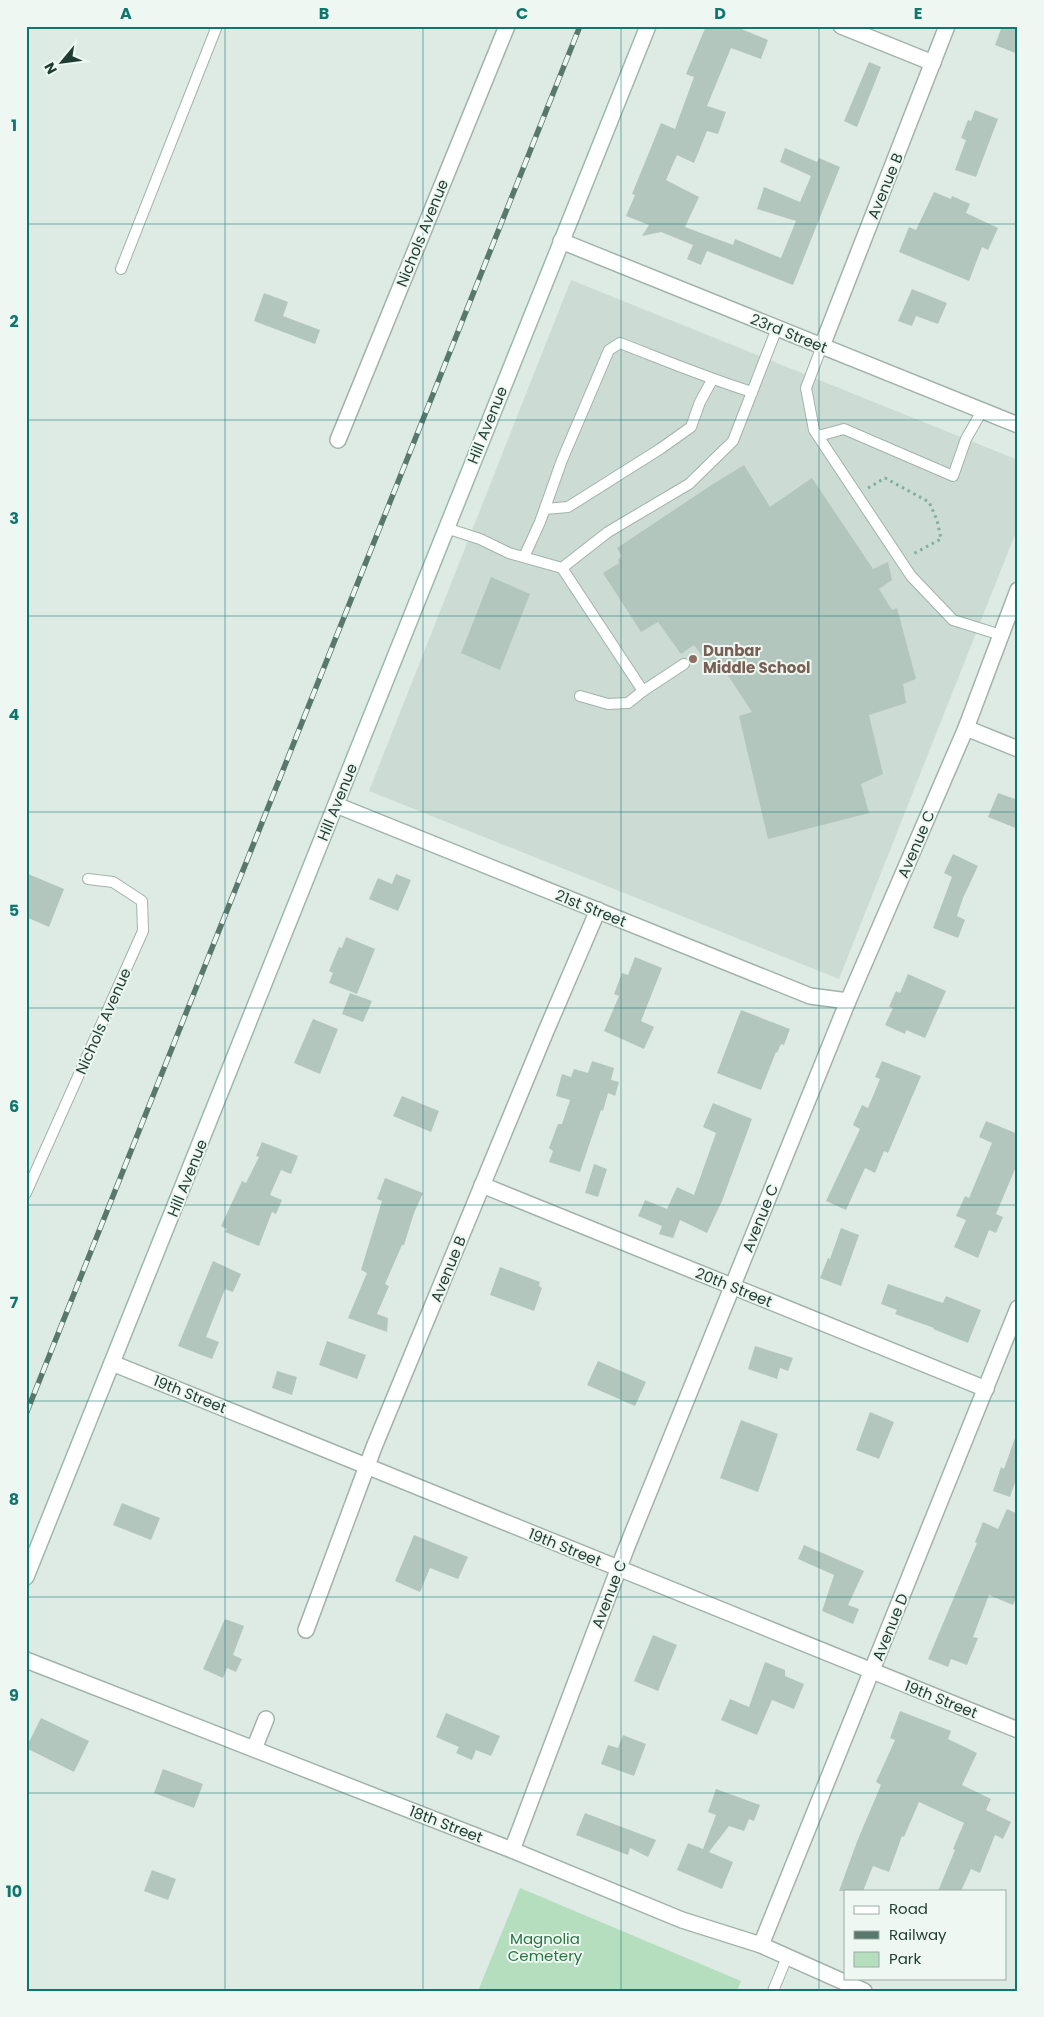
<svg xmlns="http://www.w3.org/2000/svg" width="1044" height="2017" viewBox="0 0 1044 2017" font-family="Poppins,sans-serif">
<style>
.built{fill:#ccdbd3}
.green{fill:#b4debd}
.building{fill:#b3c6bd}
.lines{fill:none;stroke-linecap:round;stroke-linejoin:round}
.lane-casing{stroke:#a1b3ab;stroke-width:12}
.street-casing{stroke:#a1b3ab;stroke-width:18}
.secondary-casing{stroke:#9cb8ac;stroke-width:18}
.path{stroke:#7bb19e;stroke-width:3;stroke-dasharray:2.5 4;stroke-linecap:butt}
.lane{stroke:#fff;stroke-width:10}
.street{stroke:#fff;stroke-width:15}
.secondary{stroke:#fff;stroke-width:15}
.rail-casing{stroke:#58786e;stroke-width:5.5}
.rail{stroke:#eef7f2;stroke-width:4;stroke-dasharray:11;stroke-linecap:butt}
.grid{fill:none;stroke:#0f766e;stroke-width:1;stroke-opacity:0.55}
.education-dot{fill:#8d6e63;stroke:#eef7f2;stroke-width:2}
.labels{text-anchor:middle;dominant-baseline:central;stroke-width:4;stroke-linejoin:round;paint-order:stroke}
.street-label{font-size:15px;fill:#1e3c32;stroke:#eef7f2}
.education-label{font-size:15px;font-weight:bold;fill:#785e54;stroke:#eef7f2;text-anchor:start}
.park-label{font-size:15px;fill:#257640;stroke:#eef7f2}
.neatline{fill:none;stroke:#0f766e;stroke-width:2}
.grid-label{font-size:16px;text-anchor:middle;font-weight:bold;fill:#0f766e}
</style>
<rect width="100%" height="100%" fill="#deebe4"/>
<path class="built" d="M571,280L1018,460V527L839,979L369,791Z"/>
<path class="green" d="M520,1888L741,1981L737,1991H478Z"/>
<g class="building">
<path d="M706,26H734L768,40L761,59L731,48L707,106L726,112L718,134L707,131L694,163L677,155L666,180L699,197L685,227L733,245L735,239L781,258L796,221L757,209L764,187L800,202L811,176L780,162L785,148L817,162L819,158L840,167L793,285L707,251L701,265L687,259L693,245L661,232L642,236L649,225L626,216L635,195L632,194L661,123L675,129L694,77L686,74Z"/>
<path d="M1002,26H1018V54L995,45Z"/>
<path d="M869,62L881,67L857,127L844,121Z"/>
<path d="M975,110L998,119L976,177L955,170L966,140L961,138L968,120L971,121Z"/>
<path d="M934,192L951,199L952,196L970,204L966,213L998,228L988,250L982,247L969,281L899,252L909,227L916,230Z"/>
<path d="M912,289L947,303L938,324L916,316L912,326L898,321Z"/>
<path d="M264,293L288,302L283,316L320,330L315,344L254,321Z"/>
<path d="M744,465L770,507L812,478L873,569L888,562L892,580L879,589L892,610L897,608L916,679L903,684L906,703L869,715L883,774L861,784L869,813L768,839L739,716L752,712L723,668L715,674L694,645L681,654L658,622L641,632L603,573L619,563L618,560L622,556L617,548L710,486Z"/>
<path d="M491,577L530,594L500,670L461,653Z"/>
<path d="M998,793L1018,800V829L988,817Z"/>
<path d="M953,854L978,866L963,898L957,916L965,920L958,938L933,928L952,877L944,873Z"/>
<path d="M26,873L64,889L49,927L26,917Z"/>
<path d="M396,874L411,880L398,911L369,899L378,878L392,884Z"/>
<path d="M346,937L375,949L357,994L329,983L333,973L329,971L339,947L342,948Z"/>
<path d="M635,957L662,968L641,1021L654,1027L644,1049L604,1031L619,996L614,994L622,973L628,975Z"/>
<path d="M908,974L946,991L925,1038L906,1030L905,1034L885,1025L893,1008L889,1007L896,991L900,993Z"/>
<path d="M350,993L372,1001L363,1022L342,1014Z"/>
<path d="M741,1010L790,1029L784,1045L781,1044L777,1053L776,1052L761,1090L717,1073Z"/>
<path d="M313,1019L338,1029L320,1074L294,1063Z"/>
<path d="M592,1061L614,1068L611,1080L619,1082L615,1096L608,1093L603,1111L601,1110L580,1172L549,1162L553,1151L549,1148L558,1124H562L570,1100L556,1096L562,1074L571,1077L574,1069L588,1073Z"/>
<path d="M882,1061L921,1076L888,1153L884,1151L875,1173L865,1168L846,1210L826,1201L860,1129L853,1125L862,1105L868,1108L880,1079L875,1077Z"/>
<path d="M402,1096L439,1111L431,1132L393,1116Z"/>
<path d="M713,1103L752,1119L722,1201L707,1233L680,1220L673,1238L659,1234L662,1226L638,1216L645,1200L667,1209L677,1187L694,1195L716,1133L703,1127Z"/>
<path d="M986,1121L1018,1134V1162L996,1214L1003,1217L996,1233L989,1230L978,1258L954,1247L966,1220L956,1216L965,1196L969,1198L992,1143L979,1137Z"/>
<path d="M262,1142L298,1156L291,1174L281,1170L270,1195L282,1200L276,1214L272,1212L259,1246L225,1232L227,1229L221,1226L242,1181L246,1183L259,1157L256,1156Z"/>
<path d="M594,1164L607,1169L598,1197L585,1193Z"/>
<path d="M385,1178L423,1193L414,1213L404,1245H402L385,1284L389,1286L377,1314L388,1318L387,1332L348,1318L367,1273L361,1270L382,1201L377,1199Z"/>
<path d="M841,1228L859,1235L841,1286L820,1278L828,1258L830,1259Z"/>
<path d="M213,1261L241,1274L233,1292L225,1289L206,1337L219,1342L212,1359L178,1346Z"/>
<path d="M500,1267L540,1282L539,1286L542,1288L534,1311L490,1295Z"/>
<path d="M888,1284L943,1303L946,1296L981,1310L968,1343L933,1329L934,1328L895,1314L897,1310L881,1304Z"/>
<path d="M327,1341L366,1355L357,1379L319,1365Z"/>
<path d="M755,1346L793,1358L788,1371L780,1368L777,1379L748,1369Z"/>
<path d="M598,1361L646,1382L635,1406L587,1385Z"/>
<path d="M277,1371L297,1377L292,1395L272,1388Z"/>
<path d="M870,1412L894,1422L879,1459L856,1450Z"/>
<path d="M741,1420L778,1434L758,1492L720,1478Z"/>
<path d="M1016,1435L1018,1436V1474L1010,1497L993,1491L1001,1467L1004,1469Z"/>
<path d="M122,1503L160,1518L151,1540L113,1525Z"/>
<path d="M1007,1509L1018,1514V1594L1013,1605L989,1595L973,1637L978,1638L967,1665L951,1659L948,1667L928,1659L977,1543L975,1542L983,1522L998,1529Z"/>
<path d="M414,1535L468,1557L458,1579L430,1568L420,1592L395,1581Z"/>
<path d="M804,1545L864,1571L848,1605L859,1609L853,1624L822,1611L834,1575L798,1559Z"/>
<path d="M225,1619L244,1626L233,1655L242,1659L236,1672L227,1668L223,1678L203,1669Z"/>
<path d="M653,1635L677,1645L658,1691L634,1681Z"/>
<path d="M765,1662L785,1670V1676L804,1684L794,1709L772,1700L757,1735L721,1720L730,1699L749,1707Z"/>
<path d="M900,1711L951,1731L948,1739L977,1753L962,1785L991,1799L986,1810L1011,1822L1003,1839L995,1835L980,1873L971,1869L961,1891H938L955,1850L953,1849L964,1823L919,1802L904,1837L902,1836L889,1872L873,1866L863,1891H839L858,1839L881,1785L876,1782L895,1740L890,1738Z"/>
<path d="M446,1713L500,1736L491,1756L476,1750L472,1760L456,1753L459,1747L436,1737Z"/>
<path d="M41,1718L89,1741L74,1772L26,1748Z"/>
<path d="M623,1735L646,1744L634,1776L601,1764L608,1745L618,1748Z"/>
<path d="M163,1769L203,1784L194,1808L154,1793Z"/>
<path d="M716,1789L760,1805L754,1821L749,1819L744,1831L729,1826L709,1852L733,1862L722,1889L677,1870L688,1843L703,1849L716,1815L708,1812Z"/>
<path d="M585,1813L656,1840L648,1857L630,1848L628,1855L576,1835Z"/>
<path d="M152,1870L176,1879L168,1900L144,1891Z"/>
</g>
<g class="lines">
<defs>
<g id="lane">
<path d="M121,269L217,26"/>
<path d="M822,346L806,388L814,430L911,576L953,620L1001,635"/>
<path d="M818,436L844,429L953,476L966,439L982,411"/>
<path d="M545,509L568,507L660,449L691,427L700,402L712,380"/>
<path d="M446,528L480,539L509,553L562,568L608,532L689,484L733,441L777,328"/>
<path d="M524,557L540,522L562,460L609,350L620,343C664,360 707,378 752,392"/>
<path d="M562,568L643,691L684,664"/>
<path d="M580,696L608,704L628,703L643,691"/>
<path d="M26,1193L143,931L142,901L113,882L88,879"/>
<path d="M773,1991L787,1957"/>
</g>
<g id="street">
<path d="M841,26L933,63"/>
<path d="M561,241L1018,425"/>
<path d="M822,346L947,26"/>
<path d="M338,440L507,26"/>
<path d="M966,728L1018,749"/>
<path d="M336,805L810,996L848,1001"/>
<path d="M482,1185L986,1389"/>
<path d="M112,1363L1018,1730"/>
<path d="M306,1630L374,1447L546,1031L598,910"/>
<path d="M26,1660L512,1850L682,1920L761,1945L864,1991"/>
<path d="M254,1749L266,1719"/>
<path d="M512,1850L626,1549L848,1001L966,728L1018,590"/>
<path d="M761,1945L1018,1308"/>
</g>
<path id="secondary" d="M26,1577L648,26"/>
</defs>
<use href="#lane" class="lane-casing"/>
<use href="#street" class="street-casing"/>
<use href="#secondary" class="secondary-casing"/>
<path class="path" d="M868,488L885,478L929,502L937,520L941,539L911,555"/>
<use href="#lane" class="lane"/>
<use href="#street" class="street"/>
<use href="#secondary" class="secondary"/>
<defs>
<path id="rail" d="M26,1414L580,26"/>
</defs>
<use href="#rail" class="rail-casing"/>
<use href="#rail" class="rail"/>
</g>
<path class="grid" d="M225,26V1991M423,26V1991M621,26V1991M819,26V1991M26,224H1018M26,420H1018M26,616H1018M26,812H1018M26,1008H1018M26,1205H1018M26,1401H1018M26,1597H1018M26,1793H1018"/>
<circle class="education-dot" cx="693" cy="659" r="5"/>
<g class="labels">
<g class="street-label">
<text transform="translate(885 186) rotate(-68)">Avenue B</text>
<text transform="translate(422 233) rotate(-68)">Nichols Avenue</text>
<text transform="translate(789 333) rotate(22)">23rd Street</text>
<text transform="translate(487 425) rotate(-68)">Hill Avenue</text>
<text transform="translate(337 802) rotate(-68)">Hill Avenue</text>
<text transform="translate(916 844) rotate(-67)">Avenue C</text>
<text transform="translate(591 908) rotate(22)">21st Street</text>
<text transform="translate(103 1021) rotate(-66)">Nichols Avenue</text>
<text transform="translate(187 1178) rotate(-68)">Hill Avenue</text>
<text transform="translate(760 1218) rotate(-68)">Avenue C</text>
<text transform="translate(448 1269) rotate(-68)">Avenue B</text>
<text transform="translate(734 1287) rotate(22)">20th Street</text>
<text transform="translate(190 1394) rotate(22)">19th Street</text>
<text transform="translate(565 1547) rotate(22)">19th Street</text>
<text transform="translate(609 1594) rotate(-69)">Avenue C</text>
<text transform="translate(890 1627) rotate(-68)">Avenue D</text>
<text transform="translate(941 1699) rotate(22)">19th Street</text>
<text transform="translate(446 1824) rotate(21)">18th Street</text>
</g>
<g class="education-label">
<text x="703" y="650">Dunbar<tspan x="703" dy="17">Middle School</tspan></text>
</g>
<g class="park-label">
<text x="545" y="1938">Magnolia<tspan x="545" dy="17">Cemetery</tspan></text>
</g>
</g>
<rect width="1044" height="2017" fill="none" stroke="#eef7f2" stroke-width="55"/>
<rect x="844" y="1890" width="162" height="90" fill="#eef7f2" stroke="#9baca5"/>
<rect x="854" y="1906" width="25" height="8" fill="#ffffff" stroke="#9baca5"/>
<text x="889" y="1914" font-size="15" fill="#1e3c32">Road</text>
<rect x="854" y="1931" width="25" height="8" fill="#58786e" stroke="#9baca5"/>
<text x="889" y="1940" font-size="15" fill="#1e3c32">Railway</text>
<rect x="854" y="1952" width="25" height="15" fill="#b4debd" stroke="#9baca5"/>
<text x="889" y="1964" font-size="15" fill="#1e3c32">Park</text>
<g transform="translate(62 62) rotate(241)" stroke="#eef7f2" stroke-width="4" paint-order="stroke">
<path d="M0-4L9 19L0 12L-9 19Z" fill="#1e3c32"/>
<text y="-8" font-size="14" font-weight="bold" text-anchor="middle" fill="#1e3c32">N</text>
</g>
<rect x="28" y="28" width="988" height="1962" class="neatline"/>
<g class="grid-label">
<text x="126" y="19">A</text>
<text x="324" y="19">B</text>
<text x="522" y="19">C</text>
<text x="720" y="19">D</text>
<text x="918" y="19">E</text>
<text x="14" y="131">1</text>
<text x="14" y="327">2</text>
<text x="14" y="524">3</text>
<text x="14" y="720">4</text>
<text x="14" y="916">5</text>
<text x="14" y="1112">6</text>
<text x="14" y="1308">7</text>
<text x="14" y="1505">8</text>
<text x="14" y="1701">9</text>
<text x="14" y="1897">10</text>
</g>
</svg>
